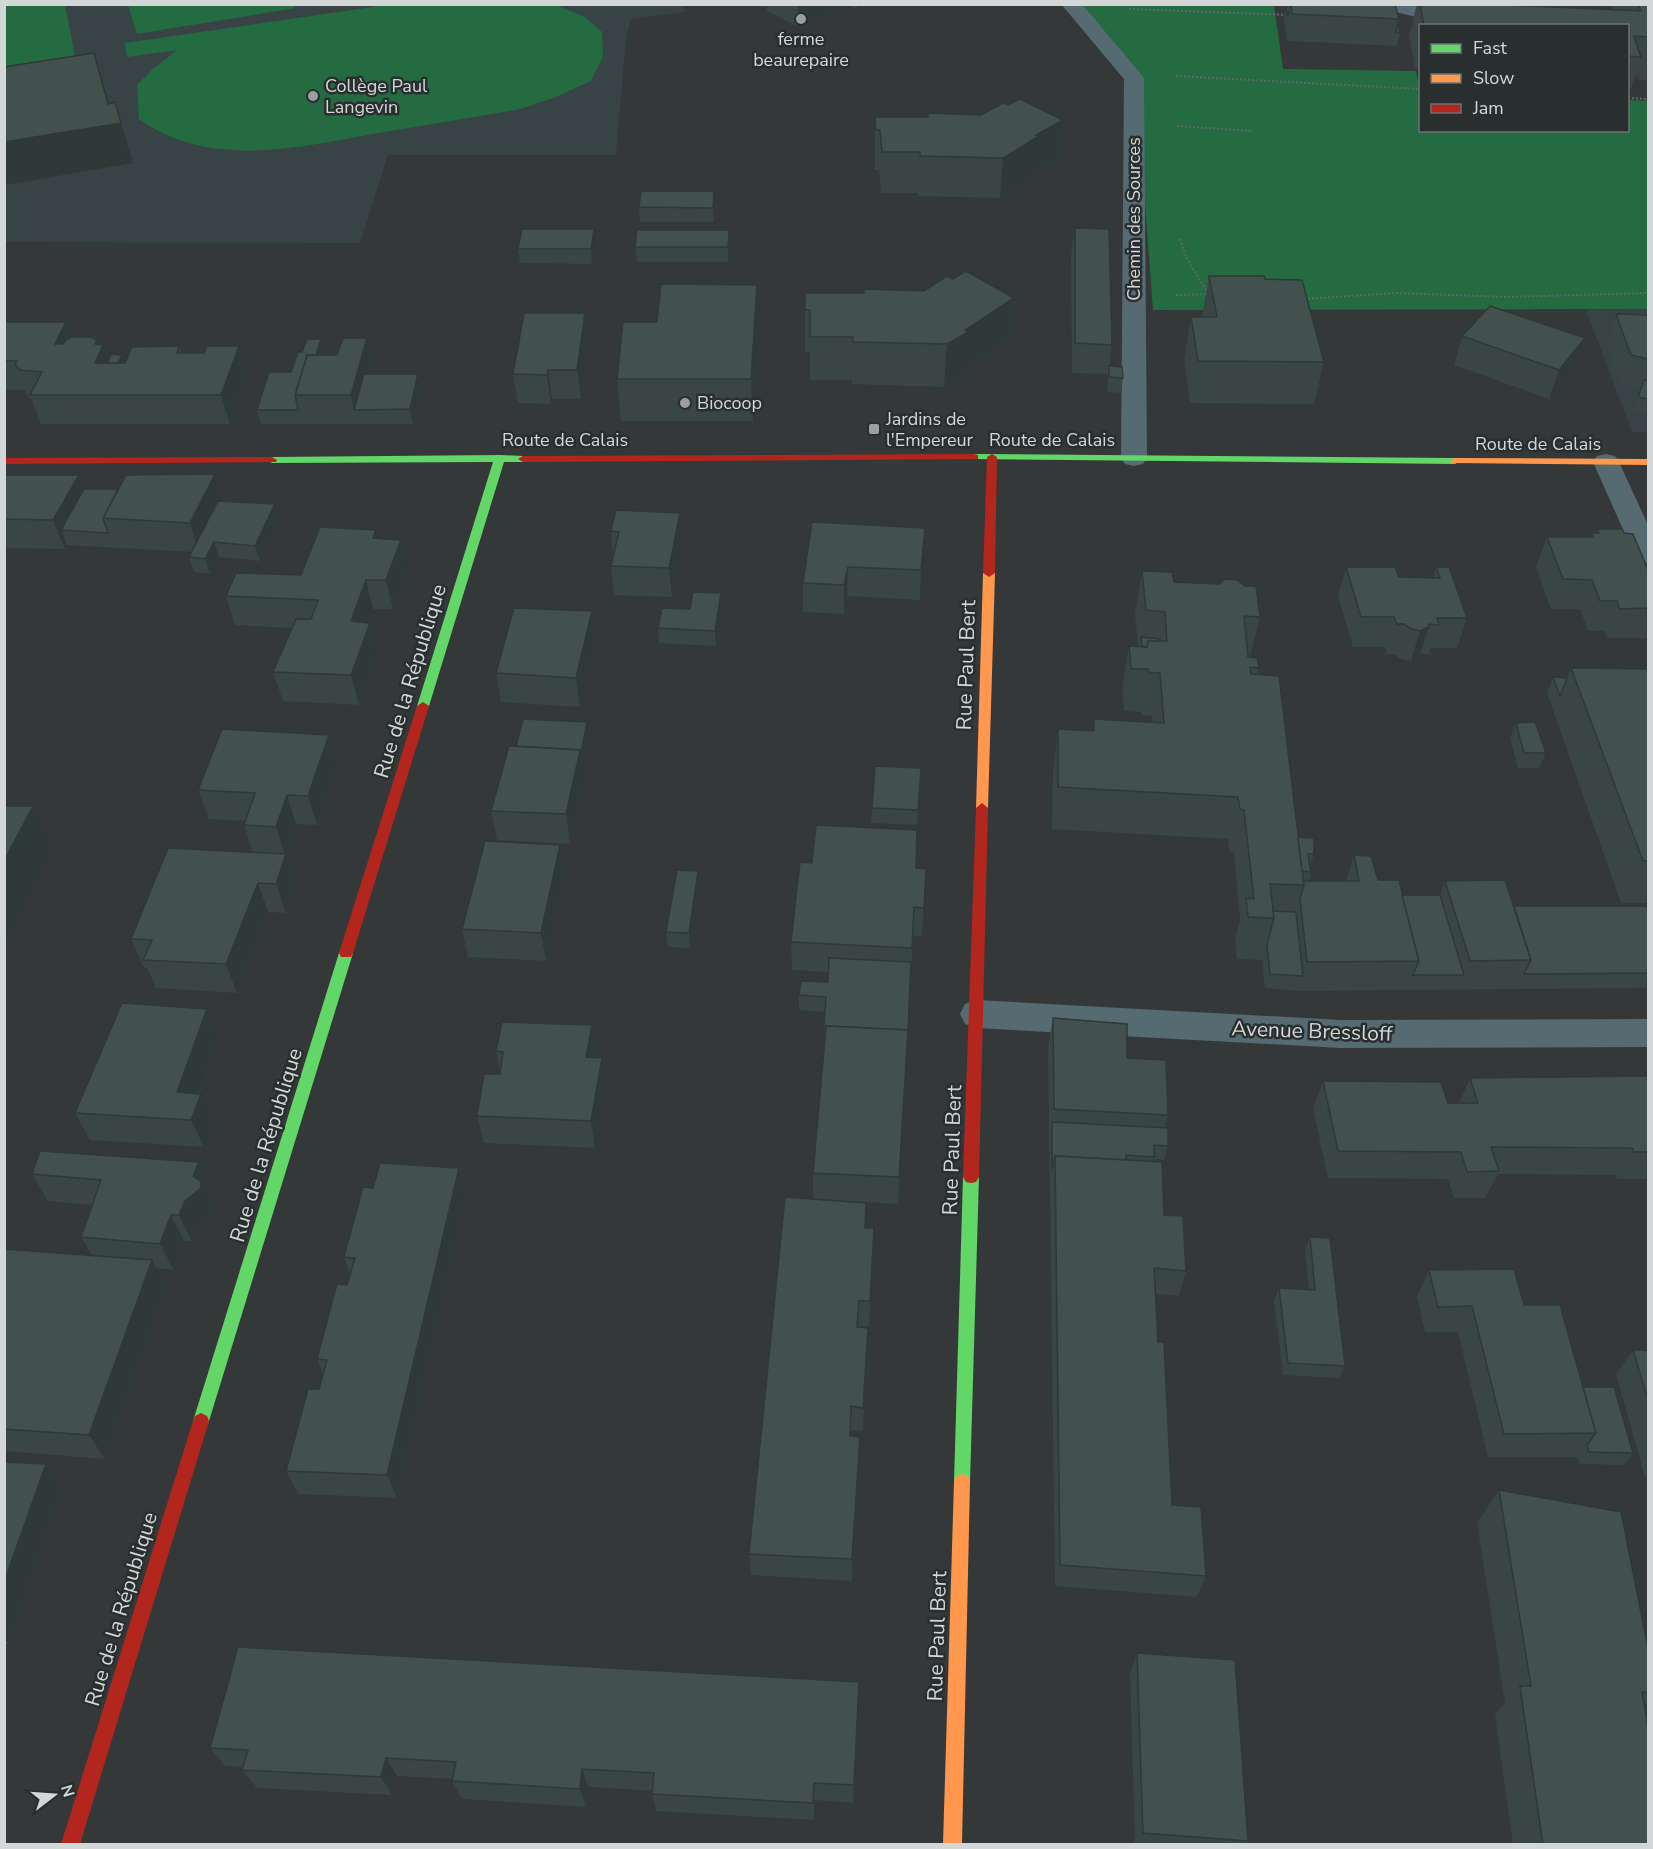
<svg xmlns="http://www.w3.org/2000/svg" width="1653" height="1849" viewBox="0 0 1653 1849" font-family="'Nunito Sans',sans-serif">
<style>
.built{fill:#374344}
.green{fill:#246b42}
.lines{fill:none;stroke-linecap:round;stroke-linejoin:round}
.path{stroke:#5b696e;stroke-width:2;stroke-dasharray:2 2;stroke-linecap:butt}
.street{fill:#566a72;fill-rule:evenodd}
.fast{fill:#63d668;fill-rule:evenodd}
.slow{fill:#ff974d;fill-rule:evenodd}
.jam{fill:#b3261e;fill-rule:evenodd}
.wall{fill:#3a4643}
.shaded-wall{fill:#2f3937}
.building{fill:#43514e;stroke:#2f3937;stroke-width:1.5}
.poi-dot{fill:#9b9f9f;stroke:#292f2f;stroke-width:2}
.labels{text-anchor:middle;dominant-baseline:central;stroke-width:5;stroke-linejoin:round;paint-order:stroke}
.far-poi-label{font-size:18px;fill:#d3d7d7;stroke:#292f2f;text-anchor:start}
.far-street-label{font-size:18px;fill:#d3d7d7;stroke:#292f2f}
.street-label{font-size:21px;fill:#d3d7d7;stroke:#292f2f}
</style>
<rect width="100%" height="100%" fill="#343838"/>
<g class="built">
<path d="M684,4L685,12L631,19L626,38L616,155H388L360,243L5,242L4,5Z"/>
<path d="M1648,309V432H1632L1586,310Z"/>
</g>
<g class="green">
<path d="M293,4L295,8L137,34L128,5Z"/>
<path d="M554,4L585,17L602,32L603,57L591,81L556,97L520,109C473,117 426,125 379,133C300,147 210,170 139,119L137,85L153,69L177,50L127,57L125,43L386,5Z"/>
<path d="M5,5H65L83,96L5,109Z"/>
<path d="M1076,5H1274L1283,69L1416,71L1420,90V130H1628V100L1648,101V309L1153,310L1135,70Z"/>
</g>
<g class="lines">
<g class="path">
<path d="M1129,9L1289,15"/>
<path d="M1176,76L1420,89"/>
<path d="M1628,98L1648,99"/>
<path d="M1177,126L1253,131"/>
<path d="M1180,239L1186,257L1208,293"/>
<path d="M1176,295L1210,294"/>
<path d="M1304,299L1396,293L1506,297L1648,293"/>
</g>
<g class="street">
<path d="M1061,4H1082L1144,78L1147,458L1143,464L1134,466L1125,464L1121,458L1124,79Z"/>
<path d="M1378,4H1415L1461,9L1468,11L1471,15L1468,19L1461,21L1412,16L1380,8Z"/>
<path d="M1606,454L1615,456L1619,462L1648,525V563L1638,560L1634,554L1593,462L1597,456Z"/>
<path d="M977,1000L1341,1020L1648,1019V1047L1341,1048L977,1028L965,1024L960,1014L965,1004Z"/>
</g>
<g class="fast">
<path d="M974,454L1455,458L1460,461L1455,464L970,459V455Z"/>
<path d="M500,455L523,456L528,459L523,462H504L429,706L427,709H419L417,706L493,462L272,463L267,460L272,457Z"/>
<path d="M346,948L351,949L353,953L209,1421L207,1426L201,1429L195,1426L193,1421L339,953L341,949Z"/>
<path d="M971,1171L976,1172L979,1177L970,1482L968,1488L962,1490L956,1488L954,1482L963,1177L966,1172Z"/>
</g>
<g class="slow">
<path d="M1455,458L1648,459V465L1451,463L1450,461Z"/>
<path d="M989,569L995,573L988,808L982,813L976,808L983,573Z"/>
<path d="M962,1474L968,1476L970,1482L962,1844H943L954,1482L956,1476Z"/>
</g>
<g class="jam">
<path d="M974,454L978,455V459L523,462L518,459L523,456Z"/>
<path d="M992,454L997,457L995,573L989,577L983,573L987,457Z"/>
<path d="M272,457L277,460L276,462L4,464V458Z"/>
<path d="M423,702L429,706L353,953L351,957H341L339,953L417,706Z"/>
<path d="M982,803L988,808L979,1177L976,1182L971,1183L966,1182L963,1177L976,808Z"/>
<path d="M201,1413L207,1416L209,1421L80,1844H61L193,1421L195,1416Z"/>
</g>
</g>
<g class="wall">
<path d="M767,4H869L857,9L851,6L798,27L767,11Z"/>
<path d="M1291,4H1395L1399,19L1398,23L1400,33L1397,46L1287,41L1284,20L1286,6H1290Z"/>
<path d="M1417,4H1505V5L1613,10L1610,4H1648V80H1639L1638,76H1635L1628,97V26H1420V69L1415,68L1409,36Z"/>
<path d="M875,117L1059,160L1035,173V176L1000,198L918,196V193H881L879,170H875Z"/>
<path d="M714,191V222H640L639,207Z"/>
<path d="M1075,228L1112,345L1109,366L1123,378L1121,393L1107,392L1108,374L1072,373L1071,256Z"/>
<path d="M729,230V244L728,262H637L635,247Z"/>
<path d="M596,244L592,264L520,263L518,249Z"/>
<path d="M1209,276L1265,279L1324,362L1314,404L1190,403L1184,359L1191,317H1202Z"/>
<path d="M953,279L1014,298L1010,339L966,370L965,374L944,387L852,384V380H810V352H805V293H864L924,291Z"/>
<path d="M1616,314L1648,315V415L1632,412L1641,389L1620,384L1606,343Z"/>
<path d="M4,322H66L71,338L97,340L98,344L108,359L125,363L179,346L181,353H204L239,346L247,375L230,424H41L32,400L26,394L25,390H4Z"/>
<path d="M657,322L758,326L753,421H621L617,379Z"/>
<path d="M1462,336L1585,338L1575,367L1549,399L1454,365Z"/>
<path d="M367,338L374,367L372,374L421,389L413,424H261L257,410L291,372L325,354L324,355H337Z"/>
<path d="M588,342L581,399H552L551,404L518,403L513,374Z"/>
<path d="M215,474L223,501L275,504L279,519L260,561L219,557L210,574L194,572L189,557L192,552L67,545L65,549L4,548V475H79L84,489H118Z"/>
<path d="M616,510L682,543L672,597L614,595L611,566L613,556L611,531Z"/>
<path d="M925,528L920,600L847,596L844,614L803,612V583Z"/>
<path d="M1598,529L1624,533L1648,570V638H1607L1604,631H1588L1580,609H1551L1536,567L1547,537H1589L1591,533H1596Z"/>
<path d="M378,538L408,569L393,609H373L368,623H370L378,652L359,705L283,701L273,672L292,628L235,625L226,596L301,575Z"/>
<path d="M1346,567L1399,577L1433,578L1436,567L1467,618L1457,648H1431L1429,654H1420L1419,657L1411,661L1399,658L1395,654H1387L1385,647H1353L1338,596Z"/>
<path d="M1142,571L1174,582L1260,617L1250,657L1259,668L1257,675L1298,837L1314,854L1310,866L1311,872L1309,881H1346L1354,855L1378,880L1402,895H1440L1445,881L1514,906H1648V988L1298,991L1265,988L1262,960L1237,959L1235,940L1240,920L1234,852L1229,851L1228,839L1052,829L1053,772L1058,729L1093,731L1094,719L1153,722L1152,716L1141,715V712L1124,711L1122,689L1129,646H1138L1135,614Z"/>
<path d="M722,608L716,646L659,643L658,628Z"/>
<path d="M595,641L580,707L501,702L496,673Z"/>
<path d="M1571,668L1648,669V903H1621L1547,693L1553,677L1567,678Z"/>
<path d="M1516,723L1546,753L1539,768H1518L1510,738Z"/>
<path d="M329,735L338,764L317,825L296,824L286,855L295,883L286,913L268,912L237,993L156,988L147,968H144L131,939L253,853L244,825L245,821L209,819L198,790Z"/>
<path d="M589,737L583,767L585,779L570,844L497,840L491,811L516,746Z"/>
<path d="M921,768L917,825L871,823L872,808Z"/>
<path d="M916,868L926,869L922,936H913L898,1204L831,1200L866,1203L865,1228H874L869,1326H858V1327L867,1353L863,1431L851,1430V1436L860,1461L852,1581L751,1575L749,1554L813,1199V1173L824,1054L823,1040L825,1012L799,1010V995L828,982V972L792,970L791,942Z"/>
<path d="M698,871L699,886L690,948L668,947L666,932Z"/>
<path d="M565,874L546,961L468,957L462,929Z"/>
<path d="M207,1009L219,1037L199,1094L213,1121L204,1147L90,1140L75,1113Z"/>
<path d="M1053,1018L1127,1058L1168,1115L1165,1128L1168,1146L1164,1160L1153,1159L1152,1162L1164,1215L1186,1271L1179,1296L1156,1294L1158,1342L1172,1505L1206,1576L1197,1597L1055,1586L1048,1046Z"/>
<path d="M592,1025L597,1053L596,1058H602L606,1085L595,1148L484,1143L477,1116L500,1074V1071L496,1051Z"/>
<path d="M1648,1076V1179H1617L1616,1175L1498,1174L1485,1198H1454L1448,1179L1328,1178L1313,1109L1323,1081L1448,1103H1459L1470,1078Z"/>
<path d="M199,1162L211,1189L208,1197L213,1208L214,1215L198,1227L192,1241H184L174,1270L156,1268L166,1286L105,1459L4,1451V1249L92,1255L81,1237L93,1205L48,1201L32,1174Z"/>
<path d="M459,1168L466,1195L397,1498L298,1494L286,1471L319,1389L323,1374L317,1359L347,1285L350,1274L344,1257L373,1188Z"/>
<path d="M1310,1237L1345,1366L1339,1378L1283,1375L1274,1301L1279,1288L1309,1289L1305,1251Z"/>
<path d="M1429,1270L1524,1305L1583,1387L1633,1453L1624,1465L1580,1464L1578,1457H1488L1458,1332H1425L1417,1296Z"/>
<path d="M1633,1350H1648V1477H1645L1616,1374Z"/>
<path d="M4,1462L46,1464L63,1487L10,1644H4Z"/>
<path d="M1499,1490L1648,1648V1702L1644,1706L1648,1845H1513L1495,1714L1505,1703L1477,1523Z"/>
<path d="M1137,1653L1248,1841L1245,1845H1135L1130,1673Z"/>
<path d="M859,1682L853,1803L814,1800V1820L656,1811L652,1794V1791L624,1789L588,1787L586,1807L462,1799L452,1781L453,1779L397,1776L392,1795L257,1788L242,1770L243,1767L225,1766L210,1748Z"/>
</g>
<g class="shaded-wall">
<path d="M798,4H851V6L798,27Z"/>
<path d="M857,4H869L857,9Z"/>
<path d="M94,53L115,124V102L133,163L4,185V142Z"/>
<path d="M1063,120L1059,160L1035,173V176L1000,198L1003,158L1036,135Z"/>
<path d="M714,191V222L713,208Z"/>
<path d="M594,229L596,244L592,264L591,249Z"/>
<path d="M729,230V244L728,262V247Z"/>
<path d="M757,285L758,326L753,421L751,379Z"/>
<path d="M1014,298L1010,339L966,370L965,374L944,387L947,344L965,330Z"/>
<path d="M585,313L588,342L581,399L577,370Z"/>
<path d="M66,322L76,351L55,344Z"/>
<path d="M367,338L374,367L362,410H354L351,395Z"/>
<path d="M1585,338L1575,367L1549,399L1559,370Z"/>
<path d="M321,339L325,354L320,369L314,360Z"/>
<path d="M97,340L100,351L103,345L113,374L95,363V344Z"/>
<path d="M239,346L247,375L230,424L221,395Z"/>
<path d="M122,355L127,370L112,377Z"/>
<path d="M548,370L552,399L551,404L547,375Z"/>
<path d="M418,374L421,389L413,424L410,409Z"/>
<path d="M215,474L224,504L199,553L190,523Z"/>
<path d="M79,475L90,504L61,530L67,545L65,549L53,520Z"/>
<path d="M275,504L279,519L260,561L255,546Z"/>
<path d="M680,513L682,543L672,597L669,568Z"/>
<path d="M925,528L924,558L920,600L921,570Z"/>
<path d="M376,530L383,559L373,538Z"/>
<path d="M401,540L408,569L393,609L386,580Z"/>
<path d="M214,542L219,557L210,574L205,559Z"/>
<path d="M848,567L847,596L844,614V585Z"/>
<path d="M366,580L373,609L358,651L351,621Z"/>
<path d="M721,593L722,608L716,646L715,631Z"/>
<path d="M592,611L595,641L580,707L576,678Z"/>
<path d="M370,623L378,652L359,705L351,675Z"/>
<path d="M1429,627L1419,657L1411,661L1420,631Z"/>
<path d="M587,722L589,737L583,767L585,779L570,844L566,814Z"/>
<path d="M329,735L338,764L317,825L308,796Z"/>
<path d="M287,795L296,824L286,855L295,883L286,913L276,884L285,855L276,827Z"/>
<path d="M33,806L53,848L4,946V861Z"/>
<path d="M560,845L565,874L546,961L541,933Z"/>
<path d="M698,871L699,886L690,948L689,933Z"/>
<path d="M258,883L268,912L237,993L226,964Z"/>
<path d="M207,1009L219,1037L189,1119L177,1092Z"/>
<path d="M592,1025L597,1053L591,1085L586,1057Z"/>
<path d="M602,1058L606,1085L595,1148L591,1121Z"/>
<path d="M201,1094L213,1121L204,1147L191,1120Z"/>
<path d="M199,1162L211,1189L208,1197L213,1208L214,1215L198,1227L192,1241L179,1215Z"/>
<path d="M459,1168L466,1195L397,1498L387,1475Z"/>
<path d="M171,1215L184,1241L174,1270L160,1244Z"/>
<path d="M152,1260L166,1286L105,1459L89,1435Z"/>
<path d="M860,1437V1461L852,1581V1559Z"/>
<path d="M46,1464L63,1487L10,1644L4,1639V1582Z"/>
<path d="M386,1758L397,1776L392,1795L381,1777Z"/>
<path d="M582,1769L588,1787L586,1807L580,1789Z"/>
</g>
<g class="building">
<path d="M1291,4H1395L1399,19L1292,14Z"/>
<path d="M1420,4H1505V5L1641,11L1638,4H1648V37L1634,36L1641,57L1628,56V26H1424Z"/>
<path d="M1286,6H1290L1288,17Z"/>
<path d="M1398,23L1400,33L1396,32Z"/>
<path d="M94,53L108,104L115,102L121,123L4,142V67Z"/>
<path d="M1020,99L1063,120L1036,135L1039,136L1003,158L920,156V152H882L880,130H876L875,117H928V113L981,115L1003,103L1008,105Z"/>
<path d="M641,191H714L713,208L639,207Z"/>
<path d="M1075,228L1109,229L1112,345L1075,343Z"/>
<path d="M522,229H594L591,249H518Z"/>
<path d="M637,230H729L728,247H635Z"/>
<path d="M966,271L1014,298L965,330L968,332L947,344L853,342V337H810V310H805V293H864V289L924,291L947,276L953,279Z"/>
<path d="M1209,276H1264L1265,279L1302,280L1324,362L1198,361L1191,317H1217Z"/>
<path d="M661,284L757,285L751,379H617L623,322H657Z"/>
<path d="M1490,306L1585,338L1559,370L1462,336Z"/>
<path d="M524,313H585L577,370H548L547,375L513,374Z"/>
<path d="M1616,314L1648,315V359L1631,355Z"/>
<path d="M4,322H66L55,344H63L66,340L72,337H91L97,340L95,344L103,345L95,363H125L132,347L179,346L177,353H204L207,346H239L221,395H30L42,372L20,370L15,364L17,361H4Z"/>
<path d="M343,338H367L351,395H295L307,355H337Z"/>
<path d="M307,339H321L316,355H307L295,395L298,410H257L269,372H291L298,352H302Z"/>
<path d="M111,354L122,355L118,363H107Z"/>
<path d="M1109,366L1122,367L1123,378L1109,377Z"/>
<path d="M364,374H418L410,409L354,410Z"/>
<path d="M1644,380L1648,381V399L1638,397Z"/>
<path d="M215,474L190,523L103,518L126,475Z"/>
<path d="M4,475H79L53,520L4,519Z"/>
<path d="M84,489H118L103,518L108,533L61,530Z"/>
<path d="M218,501L275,504L255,546L214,542L205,559L189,557Z"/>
<path d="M616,510L680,513L669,568L611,566L619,532L611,531Z"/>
<path d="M812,522L925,528L921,570L848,567L844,585L803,583Z"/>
<path d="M320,527L376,530L373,538L401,540L386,580H366L351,621L370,623L351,675L273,672L296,619H311L318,600L226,596L236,573L301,575Z"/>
<path d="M1598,529H1622L1624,533L1633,534L1648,570V608L1619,609L1617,601H1600L1592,580L1563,579L1547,537H1593L1591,533H1599Z"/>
<path d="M1346,567H1395L1399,577L1440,578L1436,567H1449L1467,618H1437L1439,625L1429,624V627L1420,631L1409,628L1405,624H1397L1394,617H1361Z"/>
<path d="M1142,571L1172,572L1174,582L1220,584L1224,579L1237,580L1245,586H1256L1260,617L1244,616L1248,657L1257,658L1259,668L1250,667L1251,674L1279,676L1304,885L1270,884L1274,918L1248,917L1246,898L1254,899L1244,810L1240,809L1238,797L1058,787V729L1094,731V719L1164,723L1160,673H1149L1148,669H1131L1129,646L1147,647L1148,641H1167L1165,612L1146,610Z"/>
<path d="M693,592L721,593L715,631L658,628L662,608L690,609Z"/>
<path d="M514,608L592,611L576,678L496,673Z"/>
<path d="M1141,637L1160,639V641H1148L1147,647L1142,646Z"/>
<path d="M1571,668L1648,669V861H1643Z"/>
<path d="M1553,677L1567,678L1560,696Z"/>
<path d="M523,719L587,722L581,752L580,750L516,746Z"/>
<path d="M1535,722L1546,753H1524L1516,723Z"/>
<path d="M222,729L329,735L308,796L287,795L276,827L244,825L255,793L198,790Z"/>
<path d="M509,746L580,750L566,814L491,811Z"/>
<path d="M875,766L921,768L918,810L872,808Z"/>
<path d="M4,806H33L4,861Z"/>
<path d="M816,825L917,830L916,868L926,869L924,908L914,907L912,948L791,942L800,862L812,863Z"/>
<path d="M1298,837L1314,838V854H1308L1311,872L1302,871Z"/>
<path d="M485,841L560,845L541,933L462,929Z"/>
<path d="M168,848L286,854L276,884L258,883L226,964L143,960L152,940L131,939Z"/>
<path d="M1354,855L1371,856L1378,880H1399L1419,961L1307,962L1300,899L1304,885L1303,881H1359Z"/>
<path d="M677,870L698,871L689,933L666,932Z"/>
<path d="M1505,880L1531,960L1470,961L1445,881Z"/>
<path d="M1402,895H1440L1464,975H1413L1419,961Z"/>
<path d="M1514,906H1648V973L1524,974L1531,960Z"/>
<path d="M1273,911L1296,912L1303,976L1270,974L1267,945L1274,918Z"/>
<path d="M829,958L911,962L908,1030L826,1026L825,1040H823L826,997L799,995L801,981L828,982Z"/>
<path d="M122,1003L207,1009L177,1092L201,1094L191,1120L75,1113Z"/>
<path d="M1053,1018L1127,1024V1058L1166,1060L1168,1115L1054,1109Z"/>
<path d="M502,1022L592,1025L586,1057L602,1058L591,1121L477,1116L484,1074H500L503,1052L496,1051Z"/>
<path d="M826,1026L908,1030L899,1177L813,1173Z"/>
<path d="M1648,1076V1152H1634L1632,1148L1491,1147L1499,1171L1467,1172L1461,1152L1338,1151L1323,1081L1441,1082L1448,1103H1478L1470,1078Z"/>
<path d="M1052,1122L1168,1128V1146L1154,1145V1157L1126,1155V1160L1055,1156L1052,1169Z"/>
<path d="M40,1151L199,1162L193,1176L201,1182V1188L185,1201L179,1215H171L160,1244L81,1237L101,1180L32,1174Z"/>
<path d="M1055,1156L1162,1162L1164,1215L1183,1216L1186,1271L1154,1268L1158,1342H1164L1172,1505L1201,1507L1206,1576L1060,1565Z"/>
<path d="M380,1163L459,1168L387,1475L286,1471L308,1389H319L327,1360L317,1359L337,1284L347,1285L355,1258L344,1257L363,1187L373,1188Z"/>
<path d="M785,1197L866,1203L865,1228H874L870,1301H859L857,1327L868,1328L863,1408L851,1406L850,1436L860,1437L852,1559L749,1554Z"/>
<path d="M1310,1237L1330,1238L1345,1366L1288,1363L1279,1288L1315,1290Z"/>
<path d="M4,1249L152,1260L89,1435L4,1429Z"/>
<path d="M1514,1269L1524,1305H1560L1596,1433L1504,1434L1472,1306L1438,1307L1429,1270Z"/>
<path d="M1633,1350H1648V1400Z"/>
<path d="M1583,1387H1614L1633,1453L1589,1452L1587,1445L1596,1433Z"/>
<path d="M4,1462L46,1464L4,1582Z"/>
<path d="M1499,1490L1621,1512L1648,1648V1692H1642L1648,1726V1845H1543L1520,1686H1531Z"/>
<path d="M238,1647L859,1682L854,1785L814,1783L813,1803L652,1794L654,1773L619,1771L582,1769L580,1789L452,1781L456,1762L386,1758L381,1777L242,1770L248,1750L210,1748Z"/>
<path d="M1137,1653L1235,1660L1248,1841L1143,1833Z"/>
</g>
<g class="poi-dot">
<circle cx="801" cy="19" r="6"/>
<circle cx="313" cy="96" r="6"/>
<circle cx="685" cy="403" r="6"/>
<rect x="868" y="423" width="12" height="12" rx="3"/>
</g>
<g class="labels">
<g class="far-poi-label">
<text x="801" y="39" text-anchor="middle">ferme<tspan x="801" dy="21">beaurepaire</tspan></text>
<text x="325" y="86">Collège Paul<tspan x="325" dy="21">Langevin</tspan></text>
<text x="697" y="403">Biocoop</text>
<text x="886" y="419">Jardins de<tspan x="886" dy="21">l'Empereur</tspan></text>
</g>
<g class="far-street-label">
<text transform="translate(1134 219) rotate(-90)">Chemin des Sources</text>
<text x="565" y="440">Route de Calais</text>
<text x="1052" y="440">Route de Calais</text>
<text x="1538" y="444">Route de Calais</text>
</g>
<g class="street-label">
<text transform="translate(966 665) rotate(-88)">Rue Paul Bert</text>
<text transform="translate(410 681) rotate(-73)">Rue de la République</text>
<text transform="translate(1312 1031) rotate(2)">Avenue Bressloff</text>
<text transform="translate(266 1145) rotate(-73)">Rue de la République</text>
<text transform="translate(952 1150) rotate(-88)">Rue Paul Bert</text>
<text transform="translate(121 1609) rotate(-73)">Rue de la République</text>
<text transform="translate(937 1636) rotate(-88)">Rue Paul Bert</text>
</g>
</g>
<rect width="1653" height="1849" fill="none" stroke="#d3d7d7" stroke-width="12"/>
<rect x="1419" y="24" width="210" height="108" fill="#292f2f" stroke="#6d7272" stroke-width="1.5"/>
<rect x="1431" y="44" width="30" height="9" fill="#63d668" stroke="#6d7272" stroke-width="1.5"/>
<text x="1473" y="54" font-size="18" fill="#d3d7d7">Fast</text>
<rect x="1431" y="74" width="30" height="9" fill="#ff974d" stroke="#6d7272" stroke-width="1.5"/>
<text x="1473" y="84" font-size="18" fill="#d3d7d7">Slow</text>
<rect x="1431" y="104" width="30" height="9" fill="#b3261e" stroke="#6d7272" stroke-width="1.5"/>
<text x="1473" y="114" font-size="18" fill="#d3d7d7">Jam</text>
<g transform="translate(54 1795) rotate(73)" stroke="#292f2f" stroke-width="4.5" paint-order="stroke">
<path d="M0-4.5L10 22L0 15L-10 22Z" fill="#d3d7d7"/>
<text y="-9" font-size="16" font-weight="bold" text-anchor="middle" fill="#d3d7d7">N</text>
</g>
</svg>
